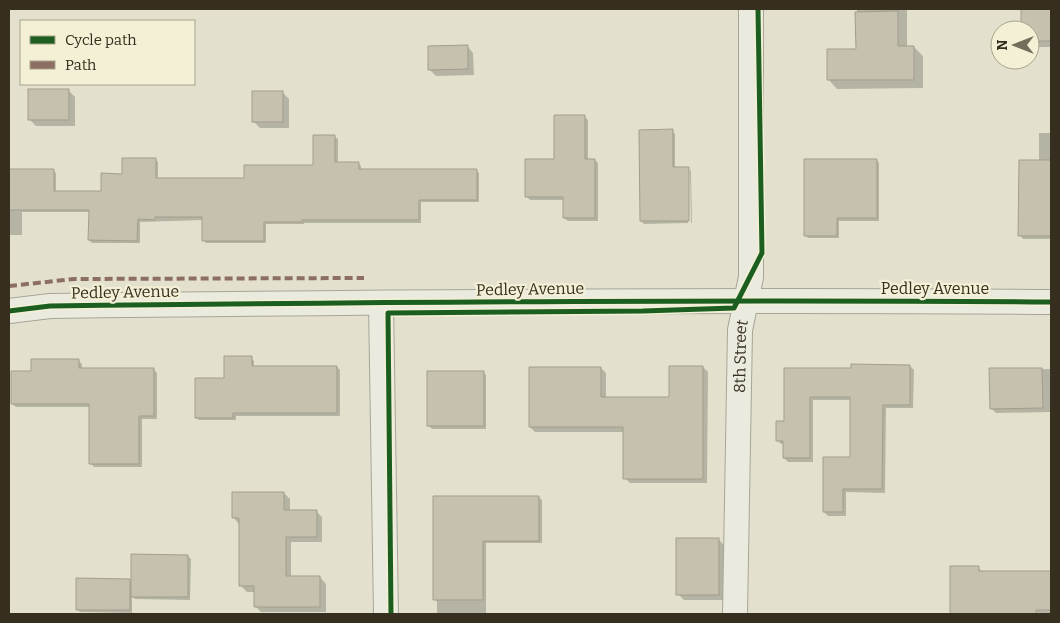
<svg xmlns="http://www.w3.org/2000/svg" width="1060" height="623" viewBox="0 0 1060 623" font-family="Bitter,serif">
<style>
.shadow{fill:#0003}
.building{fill:#c6c0af;stroke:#a39d8d}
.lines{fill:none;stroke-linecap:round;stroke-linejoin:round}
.street-casing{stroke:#a8a597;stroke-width:26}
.street{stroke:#ebeadf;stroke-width:24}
.quiet{stroke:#8d6e63;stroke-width:4;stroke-dasharray:8 4;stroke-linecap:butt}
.cycleway-casing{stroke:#f3f0d5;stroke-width:8}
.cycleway{stroke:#1b5e20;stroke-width:5}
.labels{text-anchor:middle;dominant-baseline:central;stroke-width:4.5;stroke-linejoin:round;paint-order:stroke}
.street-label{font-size:16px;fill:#362f1f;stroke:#f3f0d5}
</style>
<rect width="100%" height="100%" fill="#e3e1ce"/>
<g class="shadow">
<path d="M857,9H907V47H914L923,56V88L837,89L828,79L857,50Z"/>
<path d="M1022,9H1051V47H1030V30H1022Z"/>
<path d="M467,46L473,53L474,75L436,76L430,70Z"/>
<path d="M69,91L75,97V126H36L30,120Z"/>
<path d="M283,93L289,99V128H260L254,122Z"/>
<path d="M584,116L588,120V160H595L598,163V221H568L564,218V200H530L526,196L555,160Z"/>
<path d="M672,131L675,134V168L689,169H687L688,223L644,224L641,221Z"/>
<path d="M1039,133H1051V239H1023L1020,235L1039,161Z"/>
<path d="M335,137L338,139V163H358L361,166V170H476L479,173V202H421V223H304V224H266V243H206L204,240V220L140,222V243H92L89,240L90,212H22V235H9V170H53L56,173V192H102L123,175L155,159L158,162V179H245L314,166Z"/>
<path d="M877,160L879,163V221H839V238H808L806,235Z"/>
<path d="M690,170L691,171L692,223H691Z"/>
<path d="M251,358L254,361V367H337L340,370V416H236V420H199L196,418L225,379Z"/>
<path d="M78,360L82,364V369H153L157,373V419H142V467H94L90,463V407H16L12,404L32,372Z"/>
<path d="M910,366L914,370L913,408H886L885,493L846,492V516H828L824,512L851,459L852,400H813V462H788L784,458V444H781L777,440L786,422V369H852Z"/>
<path d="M703,367L708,372L707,483H630L625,478V432H535L530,427L601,368L606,373V398L670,399Z"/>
<path d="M1051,369V412L996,413L991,408L990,370Z"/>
<path d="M483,372L486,375V429H432L429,426Z"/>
<path d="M284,493L290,499V511H316L322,517V542H291V577H320L326,584V612H261L255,606V592H247L241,586L239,524L233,517Z"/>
<path d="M435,497H539L542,500V543H486V614H437V602L435,599Z"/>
<path d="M719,540L725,546V600H684L678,594Z"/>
<path d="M188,556L191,559L190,600L135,599L132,596V613L80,612L77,609L129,580L132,583Z"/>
<path d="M951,567H978L982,572H1051V613L951,614Z"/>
</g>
<g class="building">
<path d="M1021,9H1051V41H1030V30H1021Z"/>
<path d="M898,11V46H914V80H827V49H856L855,12Z"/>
<path d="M468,45V69L428,70V46Z"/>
<rect x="28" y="89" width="41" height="31"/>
<rect x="252" y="91" width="31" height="31"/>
<path d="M554,115H585V159H595V218H563V197H525V159H554Z"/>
<path d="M673,129V167H689V221H640L639,130Z"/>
<path d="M313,135H335V162H359V169H477V200H419V220H302V222H264V241H202V217H155V220L138,219L137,241L88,240L89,210H9V169H54V191H101V173L122,174V158H156V178H244V165H313Z"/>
<path d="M804,159H877V218H837V236H804Z"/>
<path d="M1019,160H1051V236H1018Z"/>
<path d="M224,356H252V366H337V413H233V418H195V378H224Z"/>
<path d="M31,359H79V368H154V416H139V464H89V404H11V371H31Z"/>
<path d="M851,364L910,365V405H883L882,489H843V512H823V457H850V397H810V458H783V441H776V421H784V368H851Z"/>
<path d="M669,366H703V479H623V427H529V367H601V397H669Z"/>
<path d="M989,368H1042L1043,408L990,409Z"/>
<rect x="427" y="371" width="57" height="55"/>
<path d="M232,492H284V510H317V537H286V576H320V607H254V586H239V518H232Z"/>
<path d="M433,496H539V541H483V600H433Z"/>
<rect x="676" y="538" width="43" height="57"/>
<path d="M131,554L188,555V597H131Z"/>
<path d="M950,566H979V571H1051V610H1036V614H950Z"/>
<path d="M76,578L130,579V610H76Z"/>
</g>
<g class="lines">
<defs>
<g id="street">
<path d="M381,303L386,614"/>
<path d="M9,311L50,306C384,302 717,299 1051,302"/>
<path id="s1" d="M735,614L740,330L751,277V9"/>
</g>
</defs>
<use href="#street" class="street-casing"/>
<use href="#street" class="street"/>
<path class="quiet" d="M9,286L74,279L364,278"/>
<defs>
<g id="cycleway">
<path d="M9,311L50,306C384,302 717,299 1051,302"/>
<path d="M391,614L388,313L643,311L734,308L762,253L758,9"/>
</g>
</defs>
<use href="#cycleway" class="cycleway-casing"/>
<use href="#cycleway" class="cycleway"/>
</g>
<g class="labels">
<g class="street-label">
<text x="935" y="288">Pedley Avenue</text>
<text transform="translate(530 289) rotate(-1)">Pedley Avenue</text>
<text transform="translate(125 292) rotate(-1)">Pedley Avenue</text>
<text stroke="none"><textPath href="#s1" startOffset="258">8th Street</textPath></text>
</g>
</g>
<rect width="1060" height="623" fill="none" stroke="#362f1f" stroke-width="20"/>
<rect x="20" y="20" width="175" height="65" fill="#f3f0d5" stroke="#a7a38c"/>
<rect x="30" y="36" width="25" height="8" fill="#1b5e20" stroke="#a7a38c"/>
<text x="65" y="45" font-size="15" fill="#362f1f">Cycle path</text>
<rect x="30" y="61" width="25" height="8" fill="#8d6e63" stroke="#a7a38c"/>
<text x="65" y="70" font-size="15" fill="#362f1f">Path</text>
<g transform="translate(1015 45) rotate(270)"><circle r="24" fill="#f3f0d5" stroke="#a7a38c"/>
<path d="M0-4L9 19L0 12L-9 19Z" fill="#736d5c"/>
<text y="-8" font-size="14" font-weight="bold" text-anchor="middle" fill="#362f1f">N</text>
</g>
</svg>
